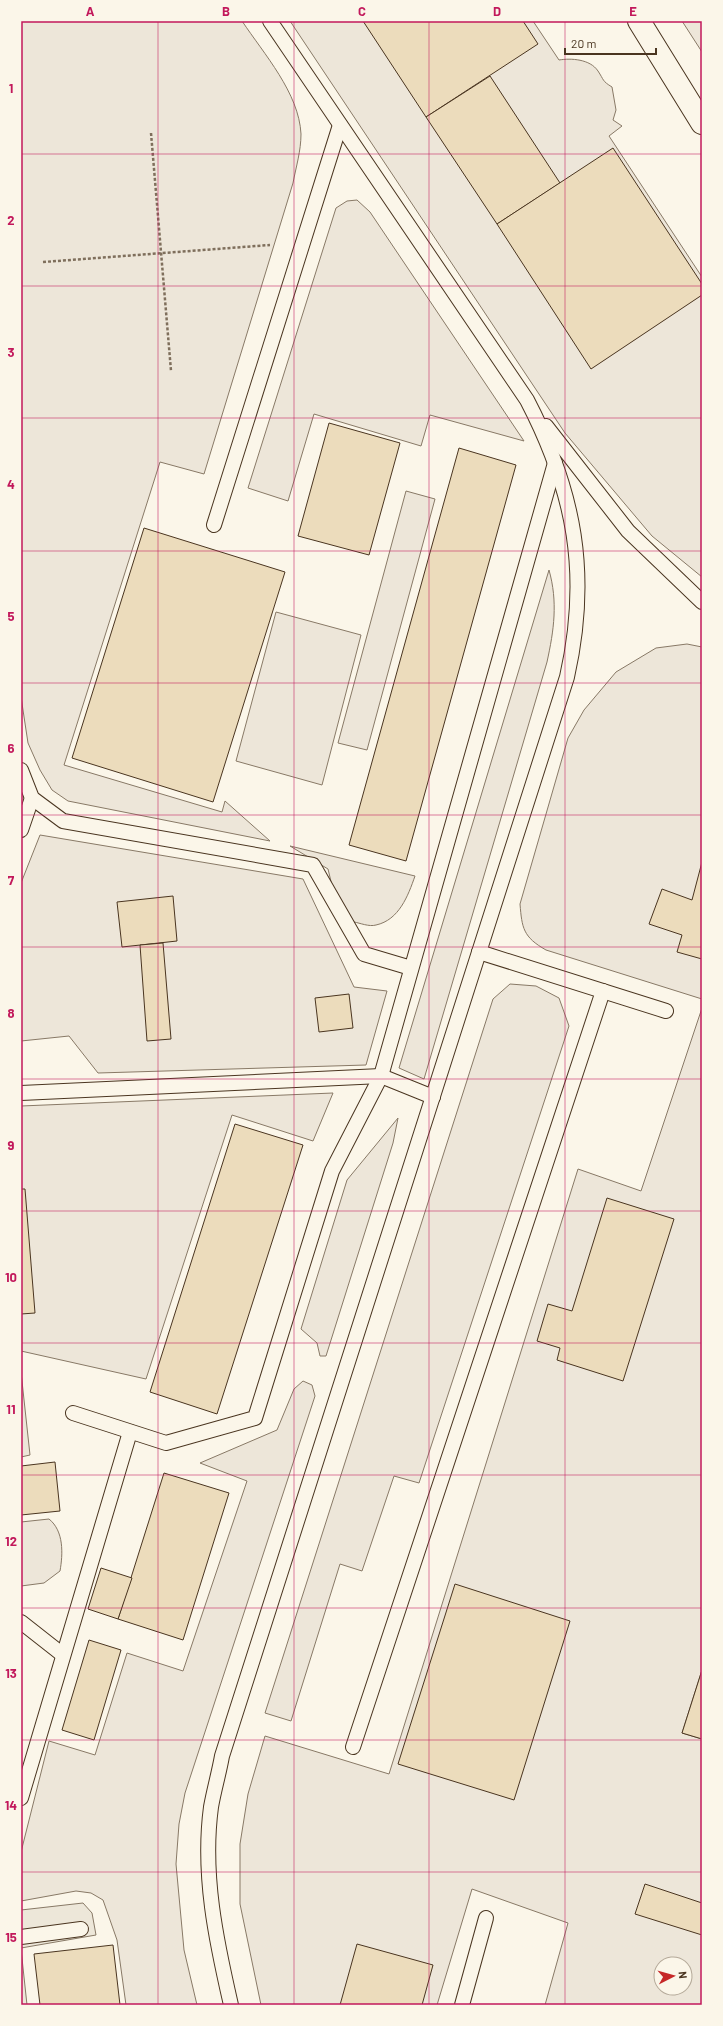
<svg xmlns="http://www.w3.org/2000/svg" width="723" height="2026" viewBox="0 0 723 2026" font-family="Barlow,sans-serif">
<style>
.green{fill:#ede6d9;stroke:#887966;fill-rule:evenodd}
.parking{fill:#ede7d9;stroke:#887966}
.building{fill:#ecdcbc;stroke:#4a3520}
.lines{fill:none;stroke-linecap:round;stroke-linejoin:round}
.service-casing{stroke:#4a3520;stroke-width:16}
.minor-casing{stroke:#4a3520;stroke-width:24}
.path{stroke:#7f6f5c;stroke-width:2.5;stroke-dasharray:3 2;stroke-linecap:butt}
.service{stroke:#fbf6e9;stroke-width:14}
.minor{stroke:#fbf6e9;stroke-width:22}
.grid{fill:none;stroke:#c2185b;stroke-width:1;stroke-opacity:0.55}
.neatline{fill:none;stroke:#c2185b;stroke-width:1.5}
.grid-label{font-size:13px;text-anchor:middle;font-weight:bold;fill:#c2185b}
</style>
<rect width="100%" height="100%" fill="#fbf6e9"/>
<g class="green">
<path d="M21,21H242C264,54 299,93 301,134C301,151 296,167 293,183L204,474L160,462L64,765L222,812L225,801L270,841L68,801L52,790L40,770L28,743L21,697Z"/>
<path d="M290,21H533L559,60C571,58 590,59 598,71C604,80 602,81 612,87L616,110L613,120L622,126L609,136L702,277V577L652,536L565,433Z"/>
<path d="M682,21H702V52Z"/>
<path d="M357,200L370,212L524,441L430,415L421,446L314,414L288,501L248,488L336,208L347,201Z"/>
<path d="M406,491L435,499L367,750L338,743Z"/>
<path d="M549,570C558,602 554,630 547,662L424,1079L399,1068Z"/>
<path d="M276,612L361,635L322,785L236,761Z"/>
<path d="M687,644L702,647V999L546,950C523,937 522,928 520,904L568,738L584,710L616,672L656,648Z"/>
<path d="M40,835L303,879L354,987L387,991L366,1065L98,1073L69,1036L21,1041V883Z"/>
<path d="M290,846L415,876C408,896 399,920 376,925C369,927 360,923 354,922L335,898L328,869Z"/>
<path d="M510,984L536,986L559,998L569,1026L419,1483L394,1476L362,1571L340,1564L291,1721L265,1713L493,999Z"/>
<path d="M702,1008V1670L682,1733L702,1739V2005H545L568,1923L472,1889L437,2005H261L240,1904V1844L248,1794L265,1736L389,1774L578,1169L641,1191ZM661,1964H685V1988H661Z"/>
<path d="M333,1093L313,1141L232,1115L146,1379L21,1351V1106Z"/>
<path d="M398,1118L393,1143L326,1356H320L317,1343L301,1329L347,1180Z"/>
<path d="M21,1372L30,1455L21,1457Z"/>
<path d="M303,1381L312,1385L315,1396L185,1793L179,1824L176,1864L184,1950L197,2005H126L117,1940L103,1900L91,1893L76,1891L21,1901V1852L49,1741L95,1755L127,1653L183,1671L247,1481L200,1463L277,1430L294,1389Z"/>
<path d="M49,1519C64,1531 63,1554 60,1571L44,1583L21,1586V1522Z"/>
</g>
<g class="parking">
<path d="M83,1903L92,1913L96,1935L21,1948V1910Z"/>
<path d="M21,1949L27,2005H21Z"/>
</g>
<g class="building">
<path d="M363,21H523L538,44L426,117Z"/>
<path d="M490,76L560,183L497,224L426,117Z"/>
<path d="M613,148L702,284V295L591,369L497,224Z"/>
<path d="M329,423L400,443L369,555L298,536Z"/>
<path d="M459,448L516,465L406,861L349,845Z"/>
<path d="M144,528L285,572L213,802L72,758Z"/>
<path d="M702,862V959L677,952L682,935L649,924L662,889L692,900Z"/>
<path d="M173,896L177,941L122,947L117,902Z"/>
<path d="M163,943L171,1039L147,1041L140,945Z"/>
<path d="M349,994L353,1028L319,1032L315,998Z"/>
<path d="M235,1124L303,1145L217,1414L150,1392Z"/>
<path d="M21,1189H25L35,1313L21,1314Z"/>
<path d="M607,1198L674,1219L623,1381L557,1360L560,1348L537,1341L548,1304L572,1311Z"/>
<path d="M55,1462L60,1511L21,1515V1466Z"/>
<path d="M164,1473L229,1493L183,1640L118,1619Z"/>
<path d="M101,1568L132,1578L118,1619L88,1609Z"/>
<path d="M455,1584L570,1621L514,1800L398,1764Z"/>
<path d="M89,1640L121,1650L94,1740L62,1730Z"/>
<path d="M702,1670V1739L682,1733Z"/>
<path d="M645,1884L702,1903V1935L635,1914Z"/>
<path d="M357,1944L433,1965L422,2005H340Z"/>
<path d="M113,1945L120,2005H40L34,1954Z"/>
</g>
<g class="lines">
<defs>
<g id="service">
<path d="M546,426L628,531L702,602"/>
<path d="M214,525L340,125"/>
<path d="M21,770L32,798L63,821L313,865L364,954L411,968"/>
<path d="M21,830L32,798"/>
<path d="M479,952L666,1011"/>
<path d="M21,1093L381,1076L433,1097"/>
<path d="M73,1413L166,1443L255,1418L332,1171L381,1076L555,463"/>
<path d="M21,1622L63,1655"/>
<path d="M353,1747L603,991"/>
<path d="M21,1798L130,1432"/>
<path d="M21,1937L81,1929"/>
<path d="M231,2005C216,1940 202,1874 211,1807C214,1790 219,1773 222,1756L567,677C590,575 575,492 527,400L270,21"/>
<path d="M462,2005L486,1918"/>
</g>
<path id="minor" d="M639,21L702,123"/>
</defs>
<use href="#service" class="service-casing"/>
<use href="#minor" class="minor-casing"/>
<g class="path">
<path d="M151,133L171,371"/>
<path d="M43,262L270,245"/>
</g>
<use href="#service" class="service"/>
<use href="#minor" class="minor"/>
</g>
<path class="grid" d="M158,21V2005M294,21V2005M429,21V2005M565,21V2005M21,154H702M21,286H702M21,418H702M21,551H702M21,683H702M21,815H702M21,947H702M21,1079H702M21,1211H702M21,1343H702M21,1475H702M21,1608H702M21,1740H702M21,1872H702"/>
<rect width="723" height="2026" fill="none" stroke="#fbf6e9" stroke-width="44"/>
<g transform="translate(673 1976) rotate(84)"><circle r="19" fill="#fbf6e9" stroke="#b4a999"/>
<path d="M0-3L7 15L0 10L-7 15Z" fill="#c62828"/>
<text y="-6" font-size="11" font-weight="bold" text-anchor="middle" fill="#4a3520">N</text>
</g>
<path d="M565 48v6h91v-6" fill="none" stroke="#4a3520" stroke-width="2"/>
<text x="571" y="48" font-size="12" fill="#4a3520" stroke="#fbf6e9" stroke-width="3" paint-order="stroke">20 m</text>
<rect x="22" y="22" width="679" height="1982" class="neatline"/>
<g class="grid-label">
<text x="90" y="16">A</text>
<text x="226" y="16">B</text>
<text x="362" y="16">C</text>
<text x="497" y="16">D</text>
<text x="633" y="16">E</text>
<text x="11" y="93">1</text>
<text x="11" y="225">2</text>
<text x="11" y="357">3</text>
<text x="11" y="489">4</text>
<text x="11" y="621">5</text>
<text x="11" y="753">6</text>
<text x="11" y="885">7</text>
<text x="11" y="1018">8</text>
<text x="11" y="1150">9</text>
<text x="11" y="1282">10</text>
<text x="11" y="1414">11</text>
<text x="11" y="1546">12</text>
<text x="11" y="1678">13</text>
<text x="11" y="1810">14</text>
<text x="11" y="1942">15</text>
</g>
</svg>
